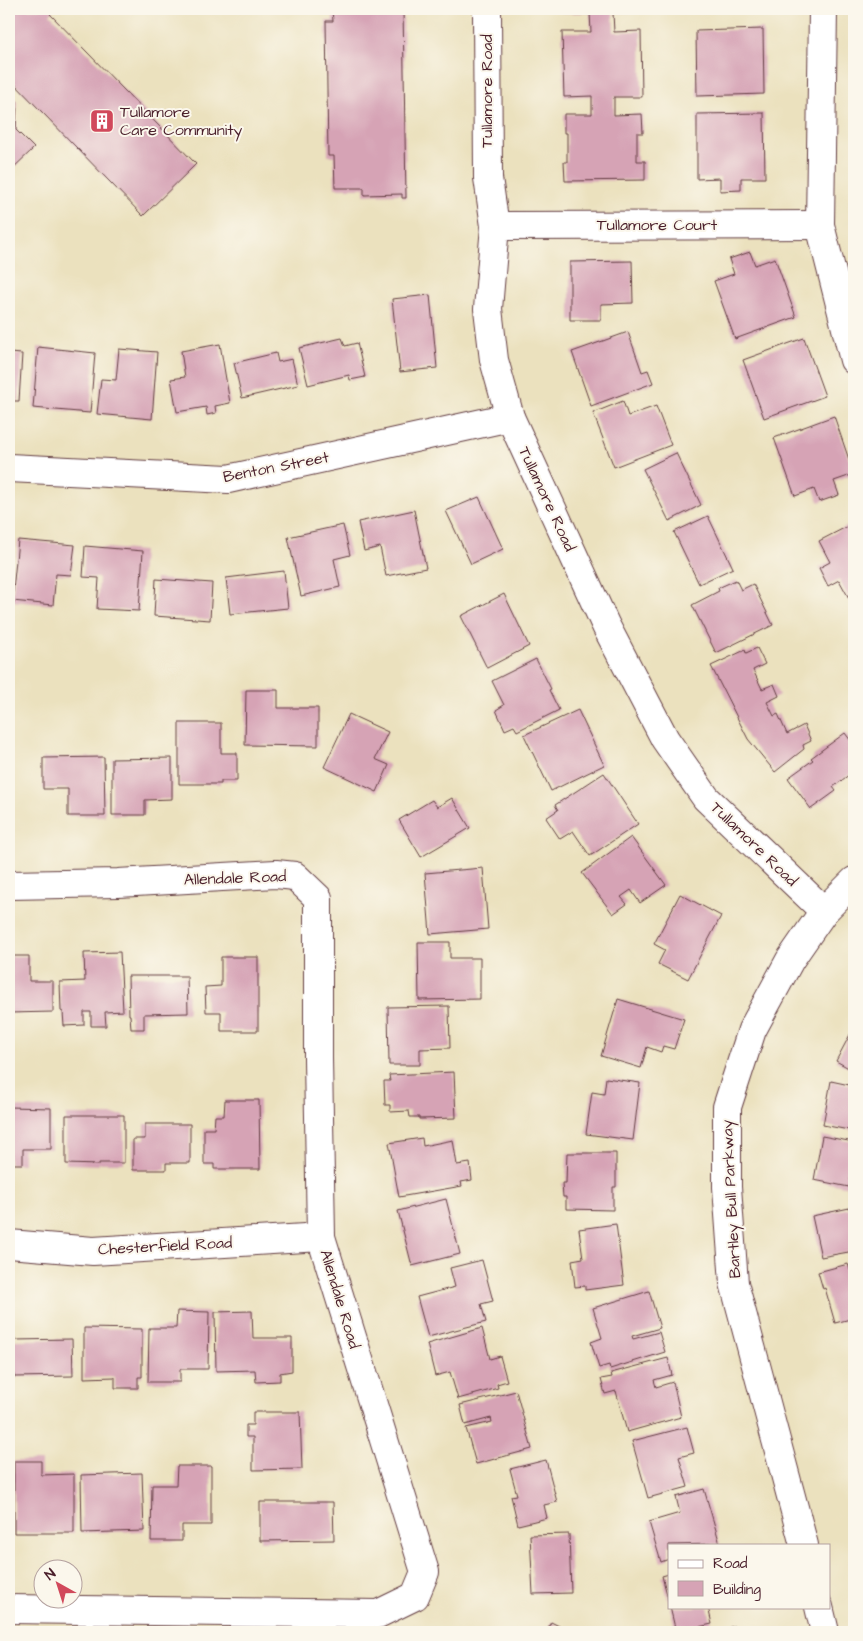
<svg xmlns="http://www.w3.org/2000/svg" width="863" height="1641" viewBox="0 0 863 1641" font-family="'Architects Daughter',sans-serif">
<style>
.building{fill:#d6a3b5}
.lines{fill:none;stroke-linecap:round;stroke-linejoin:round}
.minor-casing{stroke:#623c41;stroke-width:30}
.minor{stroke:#fff;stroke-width:28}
.labels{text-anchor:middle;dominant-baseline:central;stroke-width:4;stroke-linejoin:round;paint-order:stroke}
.street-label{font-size:16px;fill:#4a1f2b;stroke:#fbf7ec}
.poi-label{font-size:16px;fill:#4a1f2b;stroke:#fbf7ec;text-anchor:start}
</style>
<rect width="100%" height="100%" fill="#fbf7ec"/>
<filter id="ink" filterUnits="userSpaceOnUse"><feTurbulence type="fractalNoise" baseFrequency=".02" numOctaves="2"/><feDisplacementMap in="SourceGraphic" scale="10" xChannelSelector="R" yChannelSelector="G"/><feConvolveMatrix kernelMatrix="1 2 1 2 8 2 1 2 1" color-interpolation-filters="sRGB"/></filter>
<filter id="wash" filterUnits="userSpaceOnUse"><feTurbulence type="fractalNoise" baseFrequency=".0096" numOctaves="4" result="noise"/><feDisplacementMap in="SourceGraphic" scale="20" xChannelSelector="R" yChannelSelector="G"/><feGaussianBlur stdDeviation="1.12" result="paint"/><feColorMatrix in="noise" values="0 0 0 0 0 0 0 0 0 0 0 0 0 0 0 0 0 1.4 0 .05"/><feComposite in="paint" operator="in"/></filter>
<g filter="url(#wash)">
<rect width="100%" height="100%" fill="#ebe1be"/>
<g id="blocks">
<g class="building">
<path d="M9,9H55L50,14L196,164L143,216L9,78Z"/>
<path d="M332,9H403L406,198H402V194L364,195V188H335L334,156H328L326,21H333Z"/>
<path d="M562,9H641V12L613,13L614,32L641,31L642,97H614V115L642,114L643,133H637V161H645V180L565,181L564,162H567V133H564V114H592V96L564,97L562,32H591L590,13H562Z"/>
<path d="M695,9H740V10L695,11Z"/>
<path d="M763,29L764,94L697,96L696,31Z"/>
<path d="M9,93L17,101L16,130L34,148L9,172Z"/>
<path d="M764,113L765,178H741V190L720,191V178L697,179V114Z"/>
<path d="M750,252L755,265L775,258L796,317L735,339L714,281L734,274L729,259Z"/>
<path d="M632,261L633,303L601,304V320H570V262Z"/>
<path d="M430,295L437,368L400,372L392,299Z"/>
<path d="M628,332L642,372L648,370L653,383L591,406L572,352Z"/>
<path d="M342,338L345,346L357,343L365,377L350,380L349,375L308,385L299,348Z"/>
<path d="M804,338L825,396L764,418L743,360Z"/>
<path d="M220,344L230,403L215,406L216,413L207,415L206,407L177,412L171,379L185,377L181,351Z"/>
<path d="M38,347L95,353L90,413L33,408Z"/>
<path d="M119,349L157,352L152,419L97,414L101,379L116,380Z"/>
<path d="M9,353L22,354L19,401H9Z"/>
<path d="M276,353L278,362L292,359L298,385L242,398L234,363Z"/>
<path d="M623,401L628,416L656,406L671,445L614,467L593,413Z"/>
<path d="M834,416L854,474L834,481L839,495L819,502L814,489L795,496L774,438Z"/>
<path d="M676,453L701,505L669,521L643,469Z"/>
<path d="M479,497L503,549L471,564L446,511Z"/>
<path d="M414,510L426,568L386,576L380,547L364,551L358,522Z"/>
<path d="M708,516L733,568L699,584L674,532Z"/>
<path d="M854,523V598L850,600L839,580L828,586L819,568L830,562L819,541Z"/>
<path d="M343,525L350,555L334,559L340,587L301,596L288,537Z"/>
<path d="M18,540L75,545L71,575L56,574L53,605L12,601Z"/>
<path d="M85,546L143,551L139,611L97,609L99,578L83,577Z"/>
<path d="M284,571L288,608L230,614L226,578Z"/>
<path d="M156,579L212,583L210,620L154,616Z"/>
<path d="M736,580L741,590L753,584L773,625L716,653L692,605L719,591L718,588Z"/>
<path d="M504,594L529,646L487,668L461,616Z"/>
<path d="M757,648L765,664L753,670L762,689L774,684L779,696L767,702L774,716L778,714L787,734L804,725L811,741L803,745L804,749L775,772L748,739L711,666L745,650L746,653Z"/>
<path d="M536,659L551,689L549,690L559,710L517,731L514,726L505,730L496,710L504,705L492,681Z"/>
<path d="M246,690H278V708H318V746L245,745Z"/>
<path d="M578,710L604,765L551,791L524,735Z"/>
<path d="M349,714L388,732L375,759L389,765L377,792L324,767Z"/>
<path d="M179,723H221V753H237V781H221V784H179Z"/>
<path d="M845,733L854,745V771L833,787L836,791L811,809L788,778L813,760L811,758Z"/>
<path d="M104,757L105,816H68V789H43V758Z"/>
<path d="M172,758V799L145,800V815H112V759Z"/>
<path d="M604,773L638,824L590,856L573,831L560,839L546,818L558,810L555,805Z"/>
<path d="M452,798L470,828L421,857L399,820L432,800L437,807Z"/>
<path d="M631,837L666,885L640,903L631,890L621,897L627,904L613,914L582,873Z"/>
<path d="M483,868L488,929L430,934L425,873Z"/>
<path d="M680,894L721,916L688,979L658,964L665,950L654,944Z"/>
<path d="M418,942H450V958H480V999L419,1000Z"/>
<path d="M120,952L123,1011L105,1012L106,1026H91V1012H84V1025L64,1026L63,1012L61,1011L60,982L85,981L84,953Z"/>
<path d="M9,956H29V981H53V1012L9,1013Z"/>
<path d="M221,957H258V1031H221V1012H206L205,987L221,986Z"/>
<path d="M128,976H187L188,1013L144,1014V1029H131L130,1015H129Z"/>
<path d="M618,999L684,1019L674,1049L663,1046L661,1052L647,1047L641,1068L601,1056Z"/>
<path d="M449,1006L450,1048L420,1049V1065H389L388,1007Z"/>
<path d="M854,1027V1071L836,1061Z"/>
<path d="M454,1072L456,1118L419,1119V1117H410L409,1111L390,1112V1105H385L384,1081H390L389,1075Z"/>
<path d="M606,1078L640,1083L633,1140L586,1134L592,1092L604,1094Z"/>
<path d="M831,1081L854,1086V1131L823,1125Z"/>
<path d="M225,1100H259L260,1169H214V1164H204V1129H214L215,1116H224Z"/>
<path d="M9,1107L51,1108V1149H23V1164H9Z"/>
<path d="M66,1115H124V1163H99V1165L66,1164Z"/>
<path d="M145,1124H190V1163H166V1170H133V1139H145Z"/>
<path d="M822,1136L854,1142V1170L852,1169L849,1187L814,1180Z"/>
<path d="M422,1138L423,1146L453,1140L457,1165L470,1163L472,1180L461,1182L462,1186L399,1197L389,1143Z"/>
<path d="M567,1153H616V1187H613V1210L566,1209V1197H563L562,1183H566Z"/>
<path d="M446,1199L460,1254L412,1266L398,1211Z"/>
<path d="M854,1207V1251L821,1257L812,1216Z"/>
<path d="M616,1224L624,1285L585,1290V1286L575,1287L572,1260L583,1258L579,1229Z"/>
<path d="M482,1260L493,1301L481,1304L486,1322L428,1337L417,1297L455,1287L450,1268Z"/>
<path d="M848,1264L850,1270L854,1269V1318L835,1323L825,1288L823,1289L818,1272Z"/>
<path d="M649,1291L660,1328L632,1336L633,1339L659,1332L665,1352L610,1369L609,1365L599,1368L591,1342L602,1338L593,1308Z"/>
<path d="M177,1311L209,1312L208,1369H180V1382H148L149,1328H176Z"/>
<path d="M252,1311L253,1338H292V1371L280,1373V1381L256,1382L255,1370L216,1371L215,1312Z"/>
<path d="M84,1328L142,1329V1377H138V1388H115V1377L84,1378Z"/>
<path d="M482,1328L490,1359L500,1356L507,1381L497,1384L498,1388L458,1399L450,1372L435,1376L427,1344Z"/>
<path d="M72,1339L73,1376L14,1377V1340Z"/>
<path d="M668,1358L672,1375L654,1380L656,1387L673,1382L681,1417L627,1432L616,1391L605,1394L601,1379L612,1377L611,1373Z"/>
<path d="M516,1391L532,1449L476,1464L466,1428L492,1422L491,1418L465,1425L460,1405Z"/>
<path d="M253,1412H300L302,1469L253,1470V1437H246V1425H253Z"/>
<path d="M687,1427L694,1453L679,1457L688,1487L648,1498L632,1441Z"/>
<path d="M546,1460L557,1502L544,1505L547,1518L518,1525L511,1496L517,1495L510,1469Z"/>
<path d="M14,1461H41V1475L74,1474V1533H14Z"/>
<path d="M177,1466H211V1525H182V1541H151L152,1485H176Z"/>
<path d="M142,1473L144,1531L82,1533L81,1475Z"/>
<path d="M704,1489L720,1544L669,1545V1559L661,1562L649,1522L680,1513L676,1497Z"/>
<path d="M260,1502H333L334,1540L260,1541Z"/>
<path d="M569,1534L571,1593L533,1594L530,1535Z"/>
<path d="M669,1574V1602L662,1576Z"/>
<path d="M670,1607H708L712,1624L676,1632Z"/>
<path d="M551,1622L571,1632H546Z"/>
<path d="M734,1626L735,1632H713Z"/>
</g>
</g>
</g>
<g filter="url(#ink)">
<use href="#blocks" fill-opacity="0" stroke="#623c41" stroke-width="1"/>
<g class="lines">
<defs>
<g id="minor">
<path d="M487,9L488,178L495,226L488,309L494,360L510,417L606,626L665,739L706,798L824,911"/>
<path d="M823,9L820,225L854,360"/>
<path d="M495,226L820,225"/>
<path d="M9,468L228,479L510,417"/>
<path d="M9,885L118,883L276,874L295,876L318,898V1058L321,1237L425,1572L415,1596L378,1614L9,1609"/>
<path d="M9,1244L93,1251L321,1237"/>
<path d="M804,1545L734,1283L727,1187V1107L752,1030L790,960L824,911L854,881"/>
<path d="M819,1607L825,1632"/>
</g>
</defs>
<use href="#minor" class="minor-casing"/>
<use href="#minor" class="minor"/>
</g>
</g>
<defs>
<symbol id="building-square" viewBox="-11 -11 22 22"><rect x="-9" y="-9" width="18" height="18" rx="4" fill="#d1495b" stroke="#fbf7ec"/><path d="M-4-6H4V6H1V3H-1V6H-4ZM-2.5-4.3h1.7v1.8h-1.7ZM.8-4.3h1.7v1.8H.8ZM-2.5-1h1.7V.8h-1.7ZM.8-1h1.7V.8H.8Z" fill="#fff"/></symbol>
</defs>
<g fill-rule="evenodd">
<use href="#building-square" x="88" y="107" width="28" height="28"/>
</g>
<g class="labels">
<g class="street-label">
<text transform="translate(487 91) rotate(-90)">Tullamore Road</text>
<text x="657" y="225">Tullamore Court</text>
<text transform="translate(276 467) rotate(-11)">Benton Street</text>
<text transform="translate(547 499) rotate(65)">Tullamore Road</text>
<text transform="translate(754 844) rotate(44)">Tullamore Road</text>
<text transform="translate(235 878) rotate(-2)">Allendale Road</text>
<text transform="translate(731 1199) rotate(-93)">Bartley Bull Parkway</text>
<text transform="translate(165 1246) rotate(-3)">Chesterfield Road</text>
<text transform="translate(340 1299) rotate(73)">Allendale Road</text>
</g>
<g class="poi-label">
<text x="120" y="112">Tullamore<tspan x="120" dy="18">Care Community</tspan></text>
</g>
</g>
<rect width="863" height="1641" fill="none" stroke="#fbf7ec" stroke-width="30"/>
<rect x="668" y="1544" width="162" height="65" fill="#fbf7ec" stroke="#b4a19f"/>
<rect x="678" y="1560" width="25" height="8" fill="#ffffff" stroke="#b4a19f"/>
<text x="713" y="1568" font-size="15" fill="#4a1f2b">Road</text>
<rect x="678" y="1581" width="25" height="15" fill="#d6a3b5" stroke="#b4a19f"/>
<text x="713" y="1594" font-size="15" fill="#4a1f2b">Building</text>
<g transform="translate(58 1584) rotate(321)"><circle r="24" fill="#fbf7ec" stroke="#b4a19f"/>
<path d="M0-4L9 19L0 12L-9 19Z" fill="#d1495b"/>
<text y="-8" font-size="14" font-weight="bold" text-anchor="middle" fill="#4a1f2b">N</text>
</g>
</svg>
